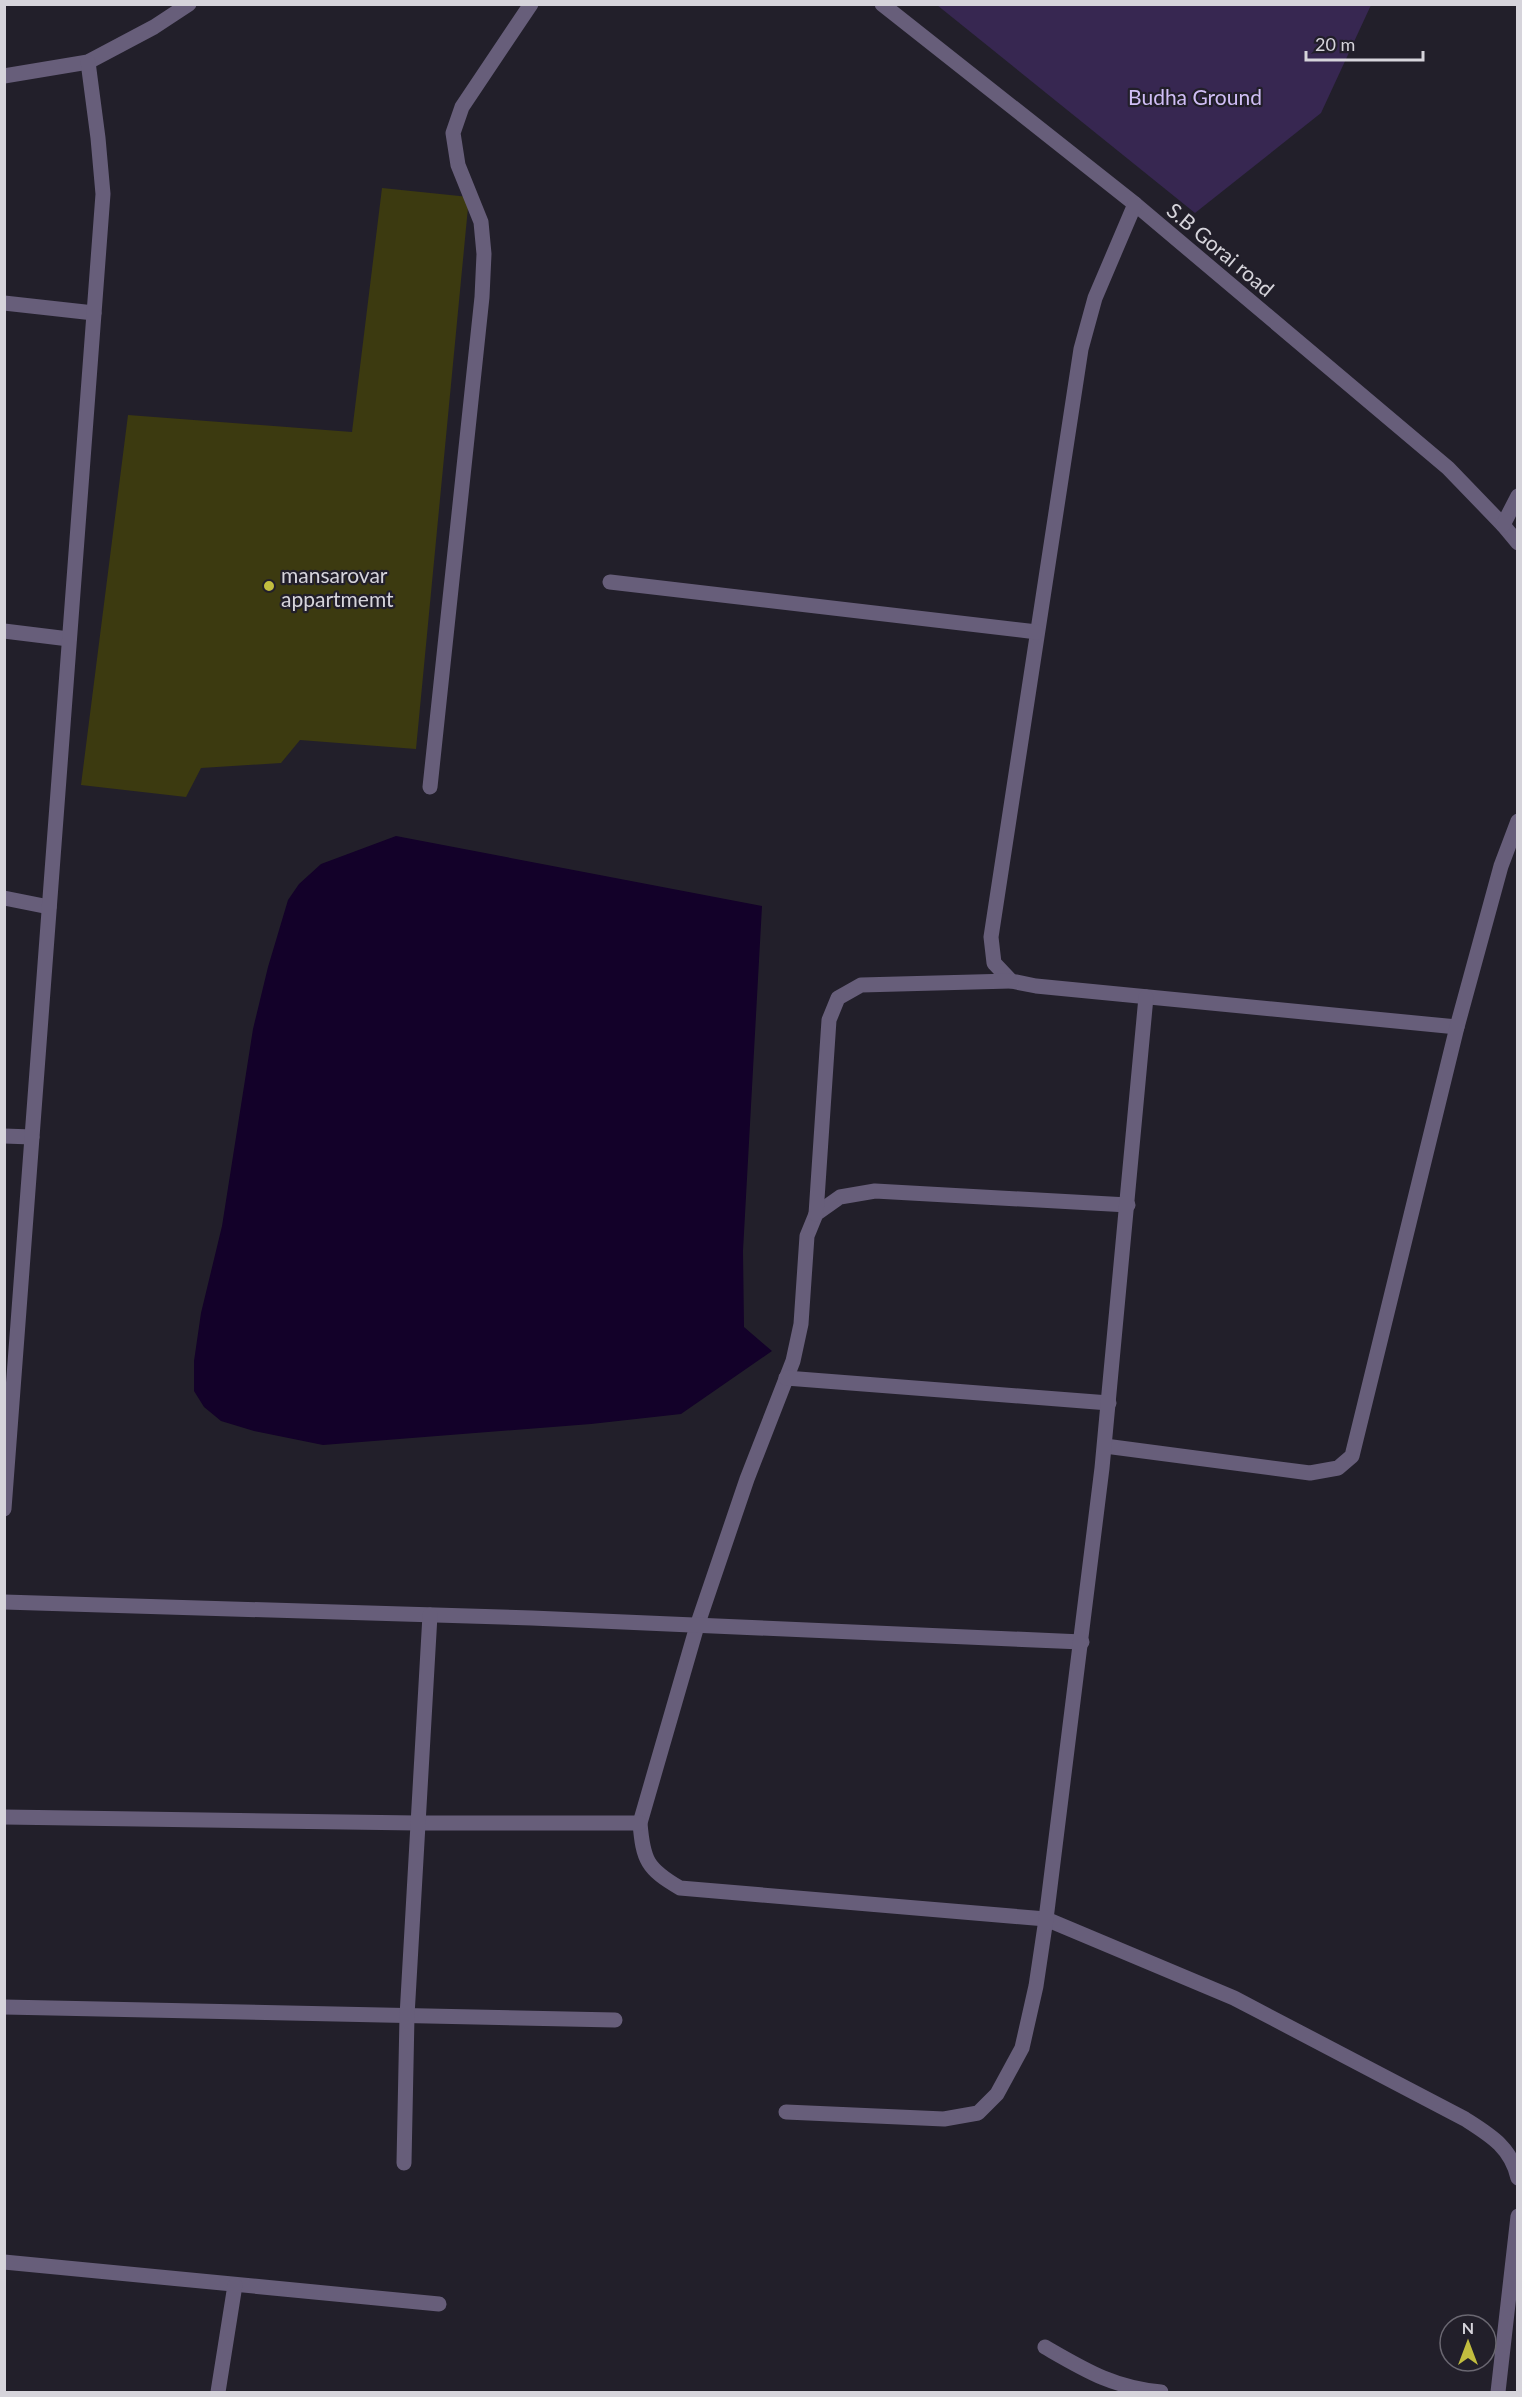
<svg xmlns="http://www.w3.org/2000/svg" width="1522" height="2397" viewBox="0 0 1522 2397" font-family="Lato,sans-serif">
<style>
.green{fill:#372751}
.water{fill:#130129}
.building{fill:#3c3a10}
.lines{fill:none;stroke-linecap:round;stroke-linejoin:round}
.minor{stroke:#675e7a;stroke-width:15}
.poi-dot{fill:#c2bd3f;stroke:#221f2a;stroke-width:2}
.labels{text-anchor:middle;dominant-baseline:central;stroke-width:4.5;stroke-linejoin:round;paint-order:stroke}
.park-label{font-size:21px;fill:#d0bef6;stroke:#221f2a}
.street-label{font-size:21px;fill:#d6d4db;stroke:#221f2a}
.poi-label{font-size:21px;fill:#d6d4db;stroke:#221f2a;text-anchor:start}
</style>
<rect width="100%" height="100%" fill="#221f2a"/>
<path class="green" d="M937,5H1371L1321,113L1195,213Z"/>
<path class="water" d="M396,836L762,906L743,1251L744,1327L772,1351L681,1414L591,1424L323,1445L254,1431L221,1421L204,1407L194,1391V1361L201,1313L222,1226L253,1029L268,967L288,900L299,884L321,864Z"/>
<path class="building" d="M382,188L469,197L416,749L300,740L281,763L201,768L186,797L81,785L128,415L352,432Z"/>
<g class="lines">
<g class="minor">
<path d="M882,4L1135,204L1448,468L1503,525L1518,543"/>
<path d="M4,76L88,62L154,27L189,4"/>
<path d="M1135,204L1095,298L1081,349L991,937L994,963L1011,981L1036,986L1457,1027"/>
<path d="M4,303L94,313"/>
<path d="M1503,525L1518,496"/>
<path d="M610,582L1037,632"/>
<path d="M4,631L69,639"/>
<path d="M430,787L482,297L484,254L481,222L458,165L453,133L462,107L531,4"/>
<path d="M4,898L49,907"/>
<path d="M4,1136L32,1137"/>
<path d="M1128,1205L875,1191L840,1197L816,1214L807,1236L801,1324L793,1361L747,1479L697,1626L640,1823C643,1860 647,1869 680,1888L1046,1919L1234,1998L1465,2119C1490,2135 1511,2147 1518,2178"/>
<path d="M816,1214L829,1020L838,998L861,985L1011,981"/>
<path d="M786,1378L1109,1403"/>
<path d="M1105,1446L1310,1473L1338,1468L1352,1456L1457,1027L1501,866L1518,821"/>
<path d="M4,1509L103,194L98,138L88,62"/>
<path d="M4,1602L532,1618L1082,1642"/>
<path d="M4,1817L417,1823H640"/>
<path d="M4,2007L615,2020"/>
<path d="M786,2112L944,2119L978,2113L997,2094L1022,2048L1036,1986L1046,1919L1102,1468L1146,997"/>
<path d="M404,2163L407,2016L430,1615"/>
<path d="M4,2262L439,2304"/>
<path d="M1045,2347C1085,2370 1112,2387 1161,2392"/>
<path d="M218,2392L235,2285"/>
<path d="M1498,2392L1518,2216"/>
</g>
</g>
<circle class="poi-dot" cx="269" cy="586" r="6"/>
<g class="labels">
<g class="park-label">
<text x="1195" y="96">Budha Ground</text>
</g>
<g class="street-label">
<text transform="translate(1221 249) rotate(40)">S.B Gorai road</text>
</g>
<g class="poi-label">
<text x="281" y="574">mansarovar<tspan x="281" dy="24">appartmemt</tspan></text>
</g>
</g>
<rect width="1522" height="2397" fill="none" stroke="#d6d4db" stroke-width="12"/>
<g transform="translate(1468 2343)"><circle r="28" fill="#221f2a" stroke="#6a6771" stroke-width="1.5"/>
<path d="M0-4.5L10 22L0 15L-10 22Z" fill="#c2bd3f"/>
<text y="-9" font-size="16" font-weight="bold" text-anchor="middle" fill="#d6d4db">N</text>
</g>
<path d="M1306 51v9h117v-9" fill="none" stroke="#d6d4db" stroke-width="3"/>
<text x="1315" y="51" font-size="18" fill="#d6d4db" stroke="#221f2a" stroke-width="4.5" paint-order="stroke">20 m</text>
</svg>
